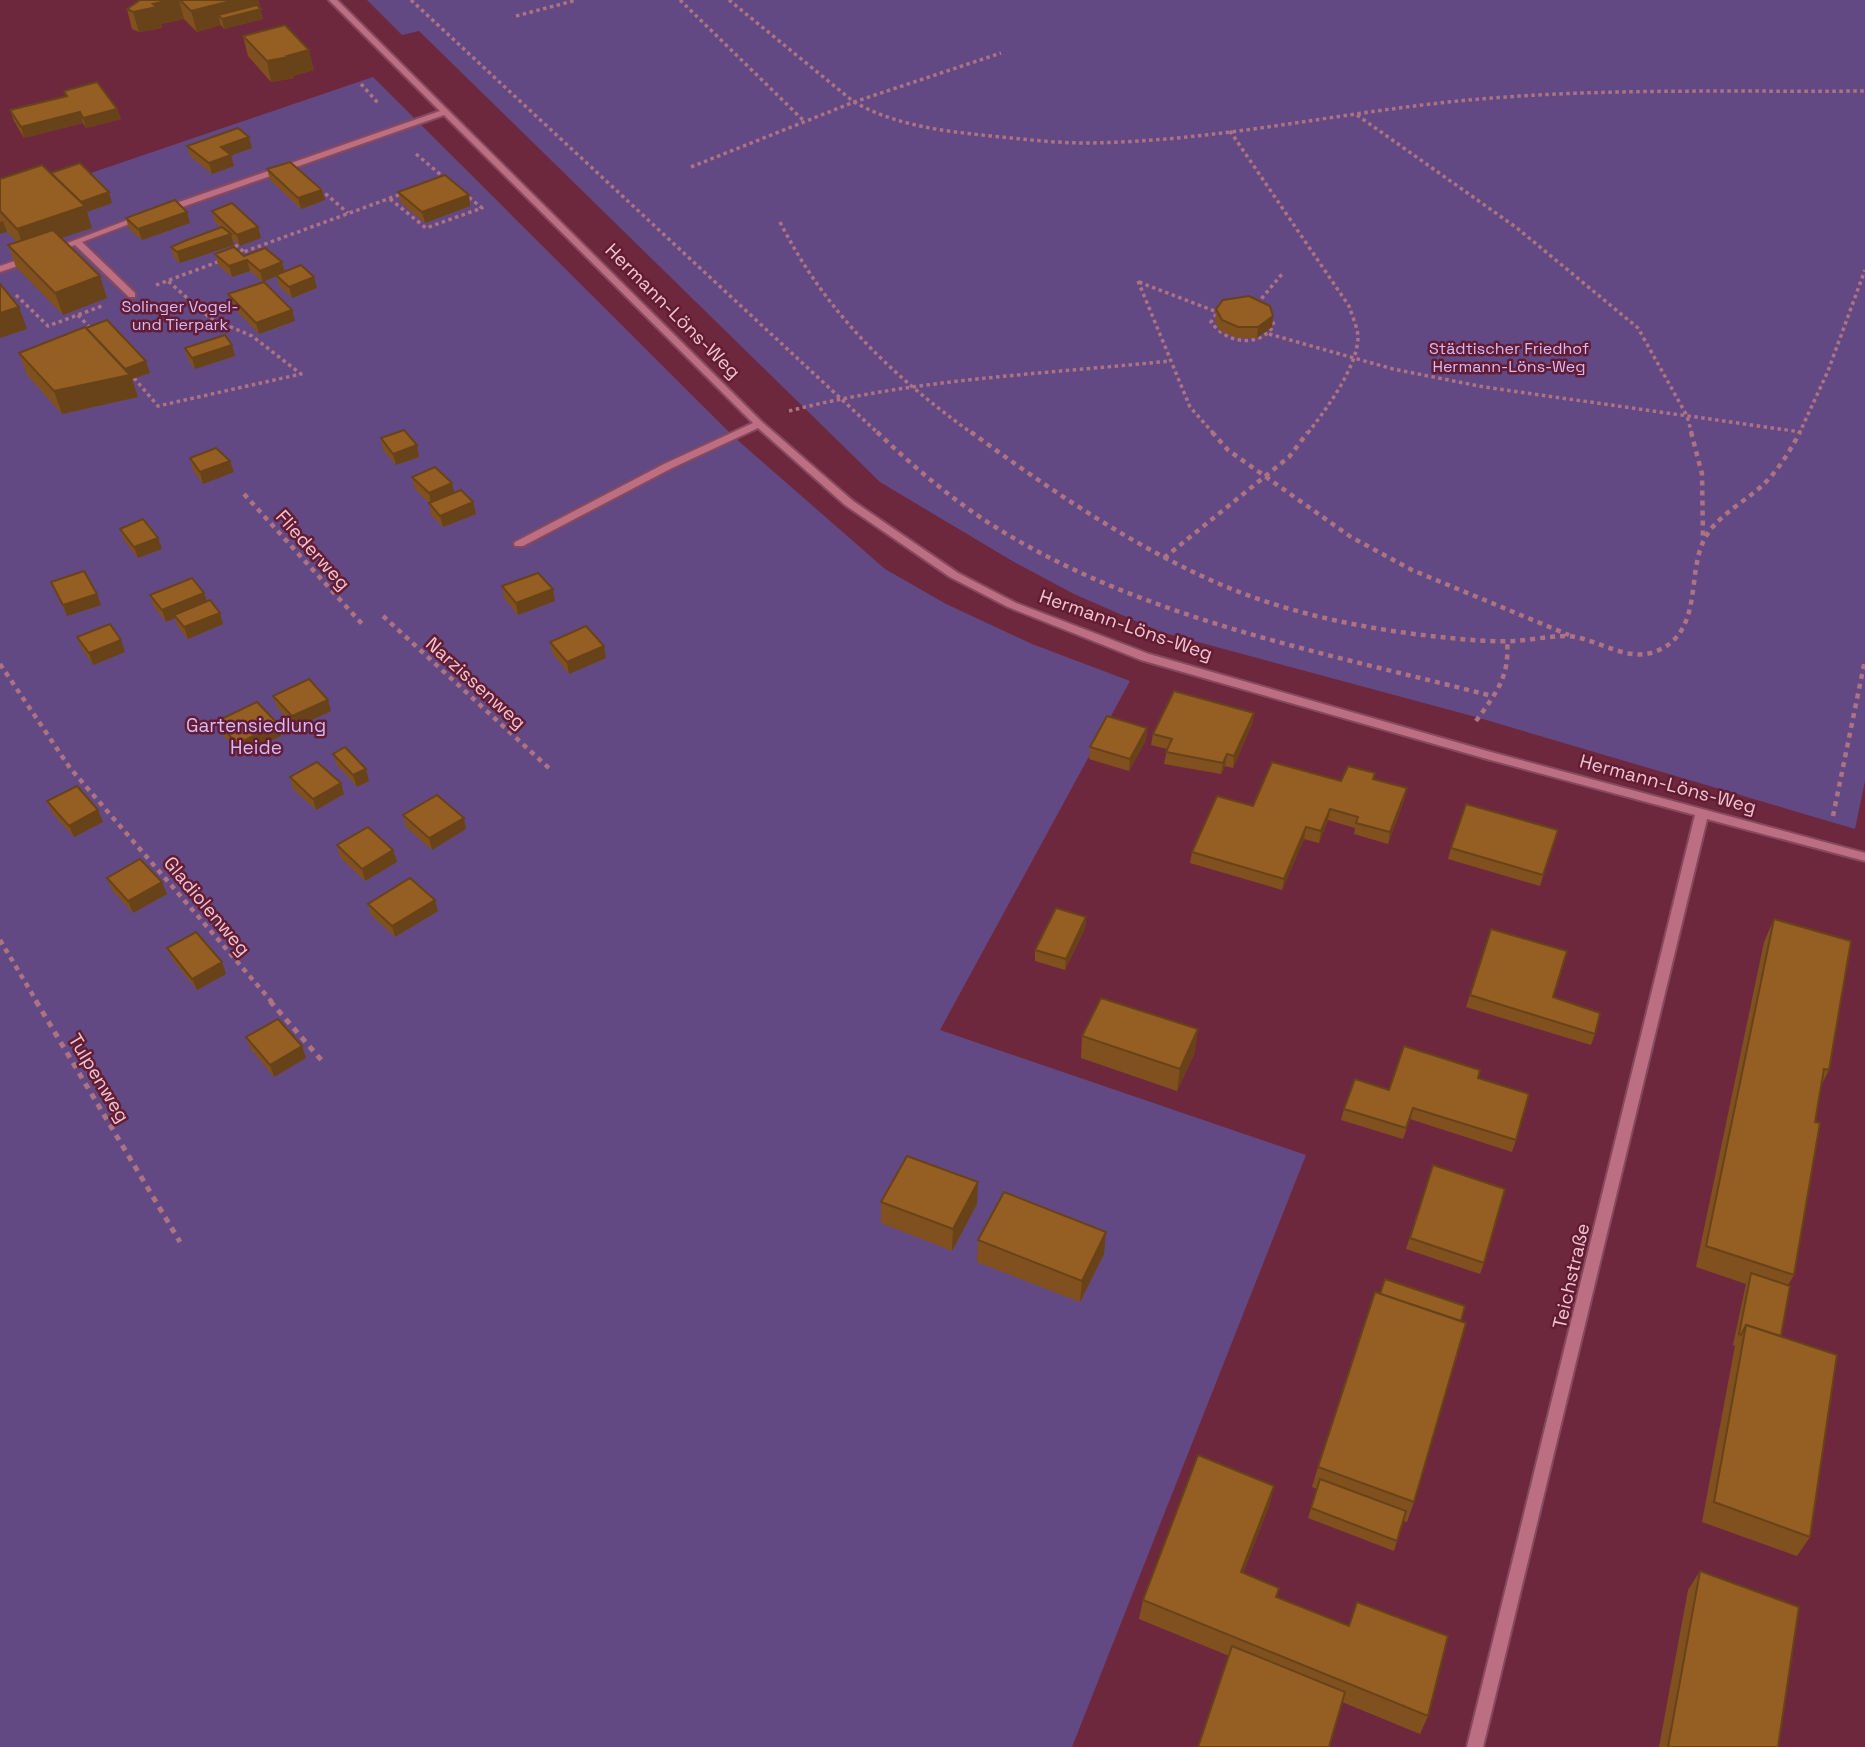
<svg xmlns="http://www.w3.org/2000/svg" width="1865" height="1747" viewBox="0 0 1865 1747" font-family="'Space Grotesk',sans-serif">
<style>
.green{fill:#634983}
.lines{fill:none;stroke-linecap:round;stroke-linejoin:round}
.minor-casing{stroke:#86495e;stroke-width:4}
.path-far2{stroke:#ad7383;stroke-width:3.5;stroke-dasharray:3.5 3.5;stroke-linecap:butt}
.path-far1{stroke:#ad7383;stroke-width:4.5;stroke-dasharray:5 5;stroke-linecap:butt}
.path{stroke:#ad7383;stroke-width:5;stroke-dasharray:6 6;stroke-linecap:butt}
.minor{fill:#bc6e82;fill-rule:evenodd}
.wall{fill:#80511e}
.shaded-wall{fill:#684218}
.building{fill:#955e23;stroke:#684218;stroke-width:2}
.labels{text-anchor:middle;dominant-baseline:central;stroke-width:5;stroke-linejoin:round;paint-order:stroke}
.far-park-label{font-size:16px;fill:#d4bbf8;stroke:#621c34}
.street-label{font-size:19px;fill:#f0c4ce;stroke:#621c34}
.park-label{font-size:19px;fill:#d4bbf8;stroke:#621c34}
</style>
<rect width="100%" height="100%" fill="#6e283e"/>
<g class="green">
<path d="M367,0H1865V781L1855,829L1476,717L1161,632L1074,594L1014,562L880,482L419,31L402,35Z"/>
<path d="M373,77L734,437L885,569L946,604L1032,644L1130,681L940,1030L1306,1155L1072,1747H0V204Z"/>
</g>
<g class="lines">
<defs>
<g id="minor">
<path d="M329,0H337L762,422L853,501L958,573L1016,603L1149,654L1487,751L1865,853V861L1707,819L1483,1747H1467L1695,815L1487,759L1141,660L1008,607L950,577L845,505L758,428L672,468L523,546H515L514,544L515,542L664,464L753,423L444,115L168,212H162V208L440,111Z"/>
<path d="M138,216L145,218L82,242L135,293V297H129L75,245L53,253L49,250Z"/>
<path d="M29,256L32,257V261L0,272V266Z"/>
</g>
</defs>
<use href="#minor" class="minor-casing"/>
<g class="path-far2">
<path d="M411,0L879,434"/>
<path d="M680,0L805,122"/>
<path d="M729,0L854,102C897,126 943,131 991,136C1023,139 1054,143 1086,143C1218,142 1348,110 1480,99C1608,88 1737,92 1865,91"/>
<path d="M516,16L577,0"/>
<path d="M361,84L378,103"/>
<path d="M1357,115L1517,228L1638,328L1687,416L1692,434"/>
<path d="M1230,131L1349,306C1352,316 1358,328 1358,338C1357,368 1325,411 1307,434"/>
<path d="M416,154L447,180"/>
<path d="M691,167L854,102L1001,53"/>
<path d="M320,189L348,213"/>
<path d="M390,199L426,228L482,208L465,194"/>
<path d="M780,222C826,313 891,375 973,434"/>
<path d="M230,240L244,252"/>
<path d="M238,254L404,193"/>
<path d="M1138,281L1190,407L1214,434"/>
<path d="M1139,282L1217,312"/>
<path d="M156,285L223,260"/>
<path d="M16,295L48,326L102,306"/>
<path d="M1257,304L1282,274"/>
<path d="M1244,305L1269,314L1274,325C1259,349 1226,343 1211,322L1219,310Z"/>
<path d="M78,315L92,330"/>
<path d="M1269,334L1393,369L1484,387L1801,432"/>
<path d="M134,378L158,406L301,374L252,336L210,318L168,281"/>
<path d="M789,411C913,379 1043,374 1170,361"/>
<path d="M1799,434L1828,371L1865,270"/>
</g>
<g class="path-far1">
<path d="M877,432C918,471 962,508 1010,536C1156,622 1330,654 1492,696"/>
<path d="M971,432C1050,490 1142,553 1234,590C1302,617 1378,631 1450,638C1471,640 1493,642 1514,641C1531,640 1549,636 1567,636C1600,638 1630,667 1663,648C1701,627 1688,575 1703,542C1714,517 1745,502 1764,484C1779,469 1790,451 1800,432"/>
<path d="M1212,432L1228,450L1351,537L1412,570L1569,635"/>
<path d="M1691,432L1702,474L1703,539"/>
<path d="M244,494L363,625"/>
<path d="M1164,558L1289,457L1308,432"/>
<path d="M383,616L551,770"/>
<path d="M0,664L70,768L272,1002"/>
<path d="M1476,721C1496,693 1510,677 1507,641"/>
<path d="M1833,816L1865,660"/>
<path d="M0,940L37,1002"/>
</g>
<g class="path">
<path d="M36,1001L180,1242"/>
<path d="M270,1001L323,1062"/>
</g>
<use href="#minor" class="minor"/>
</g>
<g class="wall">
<path d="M140,0H258L263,19L224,29L221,25L197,32L184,19L161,24L162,28L139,32L132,29L127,9Z"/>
<path d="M243,36L314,70L293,76L294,78L271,82L248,56Z"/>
<path d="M64,91L117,109L121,119L86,128L83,123L24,138L14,121L10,110L66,97Z"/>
<path d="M187,146L252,148L231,155L234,166L212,174L190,156Z"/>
<path d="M267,169L325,200L301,209L270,180Z"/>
<path d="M51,173L109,192L112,203L87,212L92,228L61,238L100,276L107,298L63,315L16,267L8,245L17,242L6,231L0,234V179Z"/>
<path d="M398,192L469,195L470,206L425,223L401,203Z"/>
<path d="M212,211L258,227L261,238L240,246L233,239L234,245L180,263L174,258L171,247L220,227L215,222Z"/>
<path d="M126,218L190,223L142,240L129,229Z"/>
<path d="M215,254L244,256L285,272L317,288L292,298L279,286L276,276L263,282L250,271L232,277L218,265Z"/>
<path d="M228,294L295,321L259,334L231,305Z"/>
<path d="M1216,309L1273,316L1272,327L1257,338H1237L1220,331L1215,321Z"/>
<path d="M185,348L235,356L195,369L188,360Z"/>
<path d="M19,353L150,373L132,379L138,397L62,414L27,375Z"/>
<path d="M381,438L419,457L396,465L383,450Z"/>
<path d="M190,458L234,472L203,484L193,470Z"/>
<path d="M412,477L454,493L473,502L476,514L443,527L431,515L429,503L415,489Z"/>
<path d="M120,529L162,549L138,558L124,540Z"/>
<path d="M51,582L101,605L67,616Z"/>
<path d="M502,586L555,601L518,615L504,598Z"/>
<path d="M204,593L207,602L223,624L188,639L178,627L175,618L166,622L154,607L150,595Z"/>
<path d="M77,637L125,652L93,665L82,649Z"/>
<path d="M550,642L606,658L569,674L552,653Z"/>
<path d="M273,696L331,711L295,728L277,707Z"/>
<path d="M1254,713L1252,724L1233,768L1225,766L1221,774L1164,764L1167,749L1151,745L1153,734Z"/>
<path d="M217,721L281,736L241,755L221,733Z"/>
<path d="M1147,728L1146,740L1129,771L1089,759L1090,747Z"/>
<path d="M333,754L366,769L369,781L357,787L337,765Z"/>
<path d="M1375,773L1374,779L1407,788L1404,800L1388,844L1354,834L1355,828L1328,820L1319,843L1304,839L1282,890L1190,863L1192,852L1253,806L1341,781Z"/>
<path d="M290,777L341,783L344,794L316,810L293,789Z"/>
<path d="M47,801L103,822L74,837L52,813Z"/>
<path d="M403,815L464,818L466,829L432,850L406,827Z"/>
<path d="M1558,830L1540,886L1448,859L1451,848Z"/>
<path d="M337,845L393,850L397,862L365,881L340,857Z"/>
<path d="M107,878L167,894L133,913L112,890Z"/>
<path d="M435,900L438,911L395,937L371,915L368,904Z"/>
<path d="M1086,917L1085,928L1065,970L1035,961V950Z"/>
<path d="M1774,919L1829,1070L1821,1086L1815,1122L1794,1275L1788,1285L1781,1336L1810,1537L1797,1556L1702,1522L1735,1346L1733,1345L1746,1284L1696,1267L1764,942Z"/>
<path d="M1491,929L1553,997L1595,1034L1591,1045L1466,1007Z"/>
<path d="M167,948L222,962L226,974L197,990L172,959Z"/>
<path d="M1082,1036L1195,1052L1177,1091L1081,1058Z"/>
<path d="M246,1037L302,1046L306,1058L274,1077L250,1048Z"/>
<path d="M1478,1078L1516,1140L1512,1152L1410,1119L1403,1139L1341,1120L1344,1109L1389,1090Z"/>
<path d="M1433,1165L1484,1263L1480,1274L1406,1249Z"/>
<path d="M881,1202L977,1204L952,1251L881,1223Z"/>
<path d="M978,1240L1104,1254L1080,1302L977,1262Z"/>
<path d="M1318,1467L1414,1502L1407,1522L1403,1521L1394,1551L1308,1518L1317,1489L1312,1487Z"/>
<path d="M1274,1486L1269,1506L1243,1573L1277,1598L1428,1716L1420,1734L1139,1619L1143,1600Z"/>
<path d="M1700,1571L1778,1747H1659L1688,1590Z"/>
</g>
<g class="shaded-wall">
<path d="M171,0H179L184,19L161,24L162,28L139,32L133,12L153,4Z"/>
<path d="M235,0H258L263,19L224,29L222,19L218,15L221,25L197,32L191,11Z"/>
<path d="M309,50L314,70L293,76L294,78L271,82L267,61Z"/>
<path d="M117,109L121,119L86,128L83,118Z"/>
<path d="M80,112L83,123L24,138L21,127Z"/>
<path d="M249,137L252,148L224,158L221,147Z"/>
<path d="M231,155L234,166L212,174L209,163Z"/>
<path d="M322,190L325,200L301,209L298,198Z"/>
<path d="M109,192L112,203L87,212L92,228L25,250L17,229L75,204Z"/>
<path d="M469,195L470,206L425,223L422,212Z"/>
<path d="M187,212L190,223L142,240L138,229Z"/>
<path d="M3,221L7,232L0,234V222Z"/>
<path d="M258,227L261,238L240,246L237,235Z"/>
<path d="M231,234L234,245L180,263L177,252Z"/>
<path d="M247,260L250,271L232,277L229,266Z"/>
<path d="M282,262L285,273L276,275V276L263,282L260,271Z"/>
<path d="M100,276L107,298L63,315L55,293Z"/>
<path d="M314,277L317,288L292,298L289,287Z"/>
<path d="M19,307L27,329L0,338V313Z"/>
<path d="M292,310L295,321L259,334L256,323Z"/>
<path d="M1273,316L1272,327L1257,338L1258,327Z"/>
<path d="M232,345L235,356L195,369L192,358Z"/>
<path d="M146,361L150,373L132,379L138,397L62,414L54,391L121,371Z"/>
<path d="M417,445L419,457L396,465L393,454Z"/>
<path d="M230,461L234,472L203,484L200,472Z"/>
<path d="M452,483L455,495L431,505L429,493Z"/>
<path d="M473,502L476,514L443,527L440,516Z"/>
<path d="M158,538L162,549L138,558L134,547Z"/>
<path d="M553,589L555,601L518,615L516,603Z"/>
<path d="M204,593L208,604L174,615L175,618L166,622L162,610Z"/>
<path d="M97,594L101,605L67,616L63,605Z"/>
<path d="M220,613L223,624L188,639L184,627Z"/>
<path d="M121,640L125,652L93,665L89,653Z"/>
<path d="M604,646L606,658L569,674L567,662Z"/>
<path d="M328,700L331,711L295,728L292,716Z"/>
<path d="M1254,713L1252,724L1233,768L1234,756Z"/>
<path d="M278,724L281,736L241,755L237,744Z"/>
<path d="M1147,728L1146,740L1129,771L1130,759Z"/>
<path d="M1227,754L1225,766L1221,774L1223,763Z"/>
<path d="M366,769L369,781L357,787L353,775Z"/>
<path d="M341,783L344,794L316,810L313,799Z"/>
<path d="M1407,788L1404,800L1388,844L1390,832Z"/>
<path d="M1330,809L1328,820L1319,843L1321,831Z"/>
<path d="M98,810L103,822L74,837L69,826Z"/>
<path d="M464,818L466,829L432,850L429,838Z"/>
<path d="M1306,827L1304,839L1282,890L1284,879Z"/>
<path d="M393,850L397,862L365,881L362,869Z"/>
<path d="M162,882L167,894L133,913L128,901Z"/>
<path d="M435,900L438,911L395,937L392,926Z"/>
<path d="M1086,917L1085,928L1065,970L1066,959Z"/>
<path d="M222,962L226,974L197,990L192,979Z"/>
<path d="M1198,1029L1195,1052L1177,1091L1180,1069Z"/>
<path d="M302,1046L306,1058L274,1077L270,1065Z"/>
<path d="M978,1182L977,1204L952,1251L953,1229Z"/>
<path d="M1106,1232L1104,1254L1080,1302L1082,1281Z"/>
<path d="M1274,1486L1269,1506L1236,1591L1241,1572Z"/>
</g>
<g class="building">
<path d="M140,0H171L153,4L157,7L133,12L127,9Z"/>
<path d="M180,0H235L191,11Z"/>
<path d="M257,5L261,9L222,19L218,15Z"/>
<path d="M285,25L309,50L287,56L289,57L267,61L243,36Z"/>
<path d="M97,82L117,109L83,118L80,112L21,127L10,110L67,96L64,91Z"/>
<path d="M238,128L249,137L221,147L231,155L209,163L187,146Z"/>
<path d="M290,162L322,190L298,198L267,169Z"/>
<path d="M80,163L109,192L81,202L51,173Z"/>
<path d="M42,165L85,206L17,229L0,211V179Z"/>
<path d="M445,175L469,195L422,212L398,192Z"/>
<path d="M175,200L187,212L138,229L126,218Z"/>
<path d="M232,203L258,227L237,235L212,211Z"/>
<path d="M222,227L231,234L177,252L171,247L187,240Z"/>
<path d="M53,230L100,276L55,293L8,245Z"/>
<path d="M234,247L244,256L265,248L282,262L260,271L247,260L229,266L215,254Z"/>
<path d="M301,265L314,277L289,287L276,275Z"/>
<path d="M264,282L292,310L256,323L228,294Z"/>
<path d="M0,284L19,307L0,313Z"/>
<path d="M1249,296L1270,306L1273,316L1258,327H1238L1222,320L1216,309L1223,300Z"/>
<path d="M107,320L146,361L125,369L86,328Z"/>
<path d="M85,327L130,375L54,391L19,353Z"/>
<path d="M225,335L232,345L192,358L185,348Z"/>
<path d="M404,430L417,445L393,454L381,438Z"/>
<path d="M216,448L230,461L200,472L190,458Z"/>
<path d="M435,467L452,483L429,493L412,477Z"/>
<path d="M461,490L473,502L440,516L429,503Z"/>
<path d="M143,519L158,538L134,547L120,529Z"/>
<path d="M84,571L97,594L63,605L51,582Z"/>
<path d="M538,573L553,589L516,603L502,586Z"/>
<path d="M192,578L204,593L162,610L150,595Z"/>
<path d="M210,600L220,613L184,627L174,615Z"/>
<path d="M110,624L121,640L89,653L77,637Z"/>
<path d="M586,626L604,646L567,662L550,642Z"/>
<path d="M309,679L328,700L292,716L273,696Z"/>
<path d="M1174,691L1254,713L1234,756L1227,754L1223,763L1166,752L1172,739L1153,734Z"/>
<path d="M257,702L278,724L237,744L217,721Z"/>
<path d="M1107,716L1147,728L1130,759L1090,747Z"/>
<path d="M345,747L366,769L353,775L333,754Z"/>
<path d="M317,762L341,783L313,799L290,777Z"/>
<path d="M1272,762L1341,781L1348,766L1375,773L1373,779L1407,788L1390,832L1356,823L1358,817L1330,809L1321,831L1306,827L1284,879L1192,852L1217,796L1253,806Z"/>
<path d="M77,786L98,810L69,826L47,801Z"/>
<path d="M437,795L464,818L429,838L403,815Z"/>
<path d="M1466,804L1558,830L1543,875L1451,848Z"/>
<path d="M368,827L393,850L362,869L337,845Z"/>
<path d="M140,859L162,882L128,901L107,878Z"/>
<path d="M410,878L435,900L392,926L368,904Z"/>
<path d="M1056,908L1086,917L1066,959L1035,950Z"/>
<path d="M1774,919L1851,941L1829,1070L1824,1069L1815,1122L1820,1123L1794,1275L1706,1246Z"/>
<path d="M1491,929L1567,951L1553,997L1600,1013L1595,1034L1470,995Z"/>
<path d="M196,932L222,962L192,979L167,948Z"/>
<path d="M1101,998L1198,1029L1180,1069L1082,1036Z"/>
<path d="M278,1019L302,1046L270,1065L246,1037Z"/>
<path d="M1404,1046L1480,1070L1478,1078L1529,1094L1516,1140L1413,1108L1406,1128L1344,1109L1355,1079L1389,1090Z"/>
<path d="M907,1156L978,1182L953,1229L881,1202Z"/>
<path d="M1433,1165L1505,1189L1484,1263L1410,1238Z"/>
<path d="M1004,1192L1106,1232L1082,1281L978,1240Z"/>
<path d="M1751,1273L1790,1286L1781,1336L1746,1325L1741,1335L1739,1334Z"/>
<path d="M1385,1279L1465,1306L1461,1321L1380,1294Z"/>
<path d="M1375,1292L1466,1323L1414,1502L1318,1467Z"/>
<path d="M1746,1325L1837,1355L1810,1537L1714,1502Z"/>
<path d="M1198,1455L1274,1486L1241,1572L1279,1588L1276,1597L1349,1626L1357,1602L1448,1636L1428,1716L1143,1600Z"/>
<path d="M1320,1479L1406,1511L1397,1541L1311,1508Z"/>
<path d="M1700,1571L1799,1607L1778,1747H1668Z"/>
<path d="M1232,1646L1345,1692L1329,1747H1198Z"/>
</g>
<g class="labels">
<g class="far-park-label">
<text x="180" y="306">Solinger Vogel-<tspan x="180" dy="18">und Tierpark</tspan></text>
<text x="1509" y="348">Städtischer Friedhof<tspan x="1509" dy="18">Hermann-Löns-Weg</tspan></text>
</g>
<g class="street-label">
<text transform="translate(673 311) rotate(45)">Hermann-Löns-Weg</text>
<text transform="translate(313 550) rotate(48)">Fliederweg</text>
<text transform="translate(1126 625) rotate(19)">Hermann-Löns-Weg</text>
<text transform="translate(476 683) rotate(42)">Narzissenweg</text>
<text transform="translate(1668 784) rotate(15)">Hermann-Löns-Weg</text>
<text transform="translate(207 906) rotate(50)">Gladiolenweg</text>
<text transform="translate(99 1078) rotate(59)">Tulpenweg</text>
<text transform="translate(1571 1276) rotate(-77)">Teichstraße</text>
</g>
<g class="park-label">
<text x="256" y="725">Gartensiedlung<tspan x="256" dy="22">Heide</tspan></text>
</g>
</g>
</svg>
